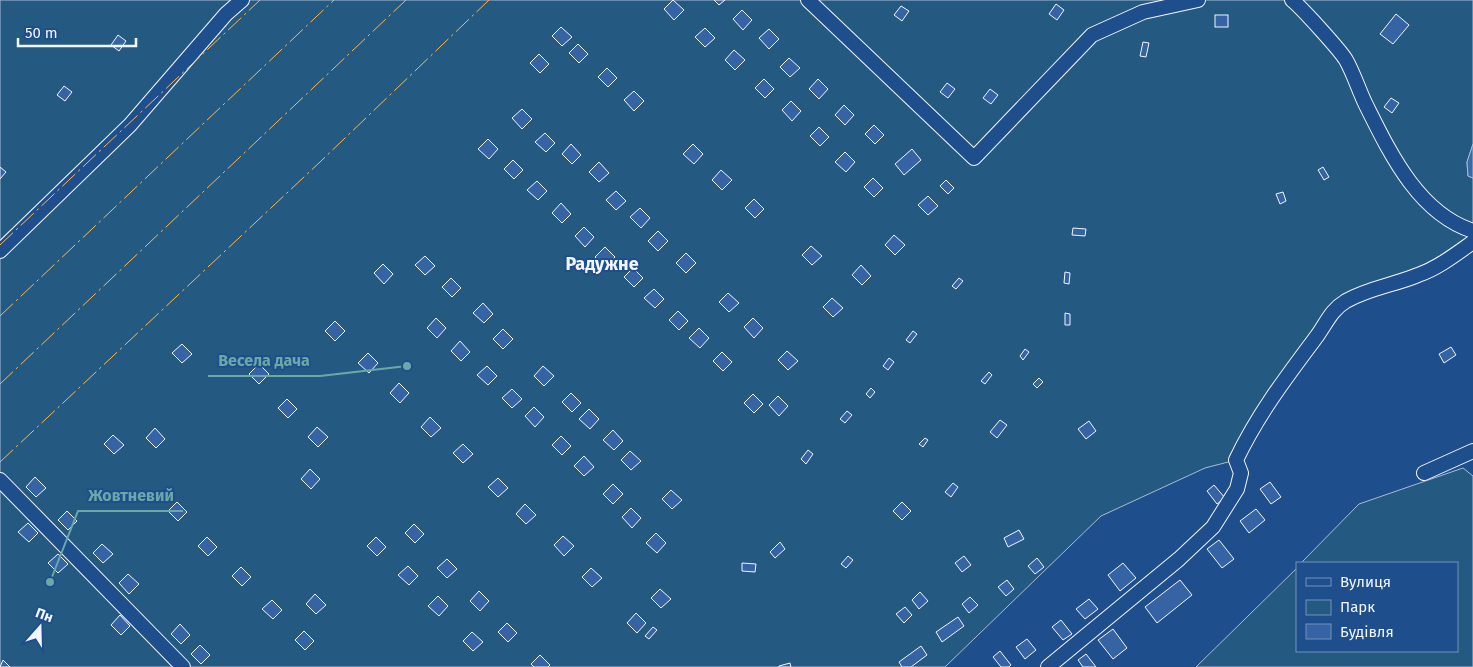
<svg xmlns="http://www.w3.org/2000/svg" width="1473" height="667" viewBox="0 0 1473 667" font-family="'Fira Sans',sans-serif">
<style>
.green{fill:#245a82;stroke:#a8bbd7}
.water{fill:#3b69a3;stroke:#a8bbd7}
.building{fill:#3563a3;stroke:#f2f6ff}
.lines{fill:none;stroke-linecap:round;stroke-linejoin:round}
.minor-casing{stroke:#f2f6ff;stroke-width:16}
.minor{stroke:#1f4e8c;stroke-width:14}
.power{stroke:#ffb74d;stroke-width:1;stroke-dasharray:18 4 2.5 4;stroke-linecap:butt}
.labels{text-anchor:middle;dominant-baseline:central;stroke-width:4;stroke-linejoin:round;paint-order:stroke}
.quarter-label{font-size:18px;font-weight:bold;fill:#f2f6ff;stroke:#1f4e8c}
.leader{fill:none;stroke:#6aa9a8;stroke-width:2}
.callout-dot{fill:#6aa9a8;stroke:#1f4e8c;stroke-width:2}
.callout-label{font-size:16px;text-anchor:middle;font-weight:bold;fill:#6aa9a8;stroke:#1f4e8c;stroke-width:4;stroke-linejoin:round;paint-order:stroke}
</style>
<rect width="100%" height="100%" fill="#1f4e8c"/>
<g class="green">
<path d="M0,0H1473V144L1467,162L1468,176L1473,178V242L1449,259L1345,302L1236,460L1205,468L1101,516L945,667H0Z"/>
<path d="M1463,468L1473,476V667H1196L1297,568V651H1457V563H1301L1359,504Z"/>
</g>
<path class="water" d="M1473,144V178L1468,176L1467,162Z"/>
<g class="building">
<path d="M673,0L684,10L674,20L664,9Z"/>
<path d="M714,0H725L719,5Z"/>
<path d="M1056,4L1064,10L1057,20L1049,14Z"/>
<path d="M901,6L909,11L902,21L894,15Z"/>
<path d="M742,10L752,20L743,30L733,19Z"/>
<path d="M1396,14L1409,25L1393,44L1380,34Z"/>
<rect x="1215" y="15" width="13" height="12"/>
<path d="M561,27L572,37L562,46L552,36Z"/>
<path d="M705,28L715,38L705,47L695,37Z"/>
<path d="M769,29L779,39L769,49L759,38Z"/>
<path d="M118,35L126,41L119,51L111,45Z"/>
<path d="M1143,42L1149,43L1146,57L1140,56Z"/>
<path d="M578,44L588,54L579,63L569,53Z"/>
<path d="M734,50L745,60L735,70L725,60Z"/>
<path d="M539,54L549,64L540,73L530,63Z"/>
<path d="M789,58L800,68L790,77L780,67Z"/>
<path d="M607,68L617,78L608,87L598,77Z"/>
<path d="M764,79L774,89L765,98L755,88Z"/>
<path d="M818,79L828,89L819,99L809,89Z"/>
<path d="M947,83L955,89L948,98L940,92Z"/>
<path d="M64,86L72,92L65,101L57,95Z"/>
<path d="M990,89L998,95L991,104L983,98Z"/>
<path d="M634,91L644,101L634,111L624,100Z"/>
<path d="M1391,98L1399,103L1392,113L1384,107Z"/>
<path d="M791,101L801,111L792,121L782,110Z"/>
<path d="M844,105L854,115L845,125L835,115Z"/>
<path d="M522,109L532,119L522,129L512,118Z"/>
<path d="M874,125L884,135L875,144L865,134Z"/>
<path d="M819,127L829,137L820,146L810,136Z"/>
<path d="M545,133L555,143L546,152L535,142Z"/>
<path d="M488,139L498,149L489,159L478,149Z"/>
<path d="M571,144L581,155L572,164L562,154Z"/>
<path d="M693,144L703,154L694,164L683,154Z"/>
<path d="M912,149L921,160L904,175L895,164Z"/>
<path d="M845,152L855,162L846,172L835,162Z"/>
<path d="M513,160L523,170L514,179L504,169Z"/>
<path d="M599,162L609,173L599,182L589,172Z"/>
<path d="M0,167L6,172L0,179Z"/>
<path d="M1323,167L1329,177L1324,180L1318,170Z"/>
<path d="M721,170L732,180L722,190L712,180Z"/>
<path d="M873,178L883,188L874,197L864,187Z"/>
<path d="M946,180L954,188L948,194L940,186Z"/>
<path d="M537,181L547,191L538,200L527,190Z"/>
<path d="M616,191L626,201L616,210L606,200Z"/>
<path d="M1283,192L1286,201L1280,204L1276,194Z"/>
<path d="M928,196L938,206L928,215L918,205Z"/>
<path d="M754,199L764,209L755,218L745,208Z"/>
<path d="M561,203L571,214L562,223L552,213Z"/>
<path d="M640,208L650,218L641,228L630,217Z"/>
<path d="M584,227L594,237L585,247L575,236Z"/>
<path d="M1073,228L1086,229L1085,236L1072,235Z"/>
<path d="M658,231L668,241L658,251L648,241Z"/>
<path d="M894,235L905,245L895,255L885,245Z"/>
<path d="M811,246L822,256L812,265L802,255Z"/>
<path d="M605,247L615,257L606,267L595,257Z"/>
<path d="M686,253L696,263L686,273L676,263Z"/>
<path d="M425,256L435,266L425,275L415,265Z"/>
<path d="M383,264L393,274L384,284L374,273Z"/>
<path d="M861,265L871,276L862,285L852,275Z"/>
<path d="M633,268L643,278L634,287L624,277Z"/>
<path d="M1065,272L1070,273L1069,284L1064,283Z"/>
<path d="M451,278L461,288L452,297L442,287Z"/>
<path d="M959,278L963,281L956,289L952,286Z"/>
<path d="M654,289L664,299L655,308L644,298Z"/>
<path d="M728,293L739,303L729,312L719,302Z"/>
<path d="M832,298L843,308L833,317L823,307Z"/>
<path d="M483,303L493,314L484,323L473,313Z"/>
<path d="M678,311L688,321L679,330L669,320Z"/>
<path d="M1065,313L1070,314V325H1065Z"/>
<path d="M436,318L446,328L437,338L427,328Z"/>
<path d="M753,318L763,328L754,338L744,327Z"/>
<path d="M335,321L345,331L335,341L325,331Z"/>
<path d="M699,328L709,338L700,348L689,338Z"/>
<path d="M503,329L513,339L503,349L493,339Z"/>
<path d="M913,331L917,334L910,343L906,340Z"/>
<path d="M460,341L470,352L461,361L451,351Z"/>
<path d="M182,344L192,354L182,363L172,353Z"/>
<path d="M1451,347L1456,355L1444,363L1439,354Z"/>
<path d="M1025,349L1029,352L1023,360L1020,356Z"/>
<path d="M787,351L798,361L788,370L778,360Z"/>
<path d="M722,352L732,362L723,371L713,361Z"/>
<path d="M368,353L378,363L369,373L358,363Z"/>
<path d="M889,358L894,362L888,370L883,366Z"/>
<path d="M259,364L269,374L259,384L249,374Z"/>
<path d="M487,366L497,376L488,385L477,375Z"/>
<path d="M543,366L554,376L544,386L534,376Z"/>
<path d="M989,372L992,375L985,384L981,381Z"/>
<path d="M1039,378L1043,382L1037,388L1033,384Z"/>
<path d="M399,383L409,393L400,403L390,393Z"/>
<path d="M871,388L875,392L870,398L866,394Z"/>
<path d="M512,389L522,399L512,408L502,398Z"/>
<path d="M571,393L581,403L572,412L562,402Z"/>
<path d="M753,394L763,404L754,413L744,403Z"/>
<path d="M778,396L788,406L779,416L769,405Z"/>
<path d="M287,399L297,409L288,418L278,408Z"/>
<path d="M534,407L544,417L535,427L525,416Z"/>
<path d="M589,409L599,419L590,429L579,419Z"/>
<path d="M847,411L852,415L845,423L840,419Z"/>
<path d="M430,417L441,428L431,437L421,427Z"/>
<path d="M1000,420L1007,425L997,438L990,432Z"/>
<path d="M1089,421L1096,431L1086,439L1078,429Z"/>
<path d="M317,427L328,437L318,447L308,437Z"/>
<path d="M155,428L165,439L156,448L146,438Z"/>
<path d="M613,430L623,441L614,450L603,440Z"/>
<path d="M113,435L124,445L114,454L104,444Z"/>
<path d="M561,436L571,446L562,455L552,445Z"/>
<path d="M925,438L928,440L923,447L919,444Z"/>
<path d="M463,444L473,454L463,463L453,453Z"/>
<path d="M808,450L813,454L806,464L801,459Z"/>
<path d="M630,451L641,461L631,470L621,460Z"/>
<path d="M584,456L594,467L584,476L574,466Z"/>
<path d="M310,469L320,479L311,489L301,479Z"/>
<path d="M35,477L46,488L36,497L26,487Z"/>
<path d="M498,478L508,488L498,497L488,487Z"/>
<path d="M1270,482L1281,497L1271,504L1260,489Z"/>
<path d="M953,483L958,487L951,497L945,492Z"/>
<path d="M613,484L623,494L613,504L603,494Z"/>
<path d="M1214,485L1225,498L1217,504L1207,491Z"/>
<path d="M671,490L682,500L672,509L662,499Z"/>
<path d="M177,502L187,512L178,521L168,511Z"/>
<path d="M902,502L911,511L902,520L893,511Z"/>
<path d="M525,504L536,515L526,524L516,514Z"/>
<path d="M631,508L641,518L632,528L622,517Z"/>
<path d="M1256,509L1265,520L1249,533L1240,521Z"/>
<path d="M67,511L77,521L68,530L58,520Z"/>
<path d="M28,523L38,533L29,542L18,532Z"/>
<path d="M414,524L424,534L415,543L405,533Z"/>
<path d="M1019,530L1024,539L1008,547L1004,538Z"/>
<path d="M656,533L666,543L657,553L646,543Z"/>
<path d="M563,536L574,546L564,556L554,545Z"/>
<path d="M207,537L217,547L208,556L198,546Z"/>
<path d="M376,537L386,547L377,556L367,546Z"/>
<path d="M1219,540L1234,559L1222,568L1207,549Z"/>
<path d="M780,542L785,549L775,558L770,552Z"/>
<path d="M102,544L113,554L103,563L93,553Z"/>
<path d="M58,554L68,564L58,573L48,563Z"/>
<path d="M848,556L853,560L846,568L841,564Z"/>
<path d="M964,556L971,565L962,572L955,563Z"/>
<path d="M1037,558L1044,567L1035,574L1028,566Z"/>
<path d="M447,559L457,569L447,578L437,568Z"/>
<path d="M742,563L756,564L755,572L742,571Z"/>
<path d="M1123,563L1136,578L1120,591L1108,575Z"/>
<path d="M408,566L418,576L409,585L398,575Z"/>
<path d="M241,567L251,577L242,586L232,576Z"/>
<path d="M591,568L602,578L592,587L582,577Z"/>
<path d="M128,574L139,584L129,594L119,583Z"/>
<path d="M1007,580L1014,589L1006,596L998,587Z"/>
<path d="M1180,580L1192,595L1157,623L1145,607Z"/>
<path d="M660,589L671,599L661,608L651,598Z"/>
<path d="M479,591L489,601L480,611L470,601Z"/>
<path d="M920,592L928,601L919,609L912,600Z"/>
<path d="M315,594L326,605L316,614L306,604Z"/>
<path d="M438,596L448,606L439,616L428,606Z"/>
<path d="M970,597L978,605L969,613L962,604Z"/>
<path d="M1089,599L1098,609L1085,619L1076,609Z"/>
<path d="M272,600L282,610L273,619L262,609Z"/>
<path d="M905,607L912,615L904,623L896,614Z"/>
<path d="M636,613L646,623L637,633L627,623Z"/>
<path d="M120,615L130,626L121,635L111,625Z"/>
<path d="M958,617L964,626L942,642L936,632Z"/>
<path d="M1061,620L1072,634L1063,640L1052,627Z"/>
<path d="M507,623L517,633L508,642L498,632Z"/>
<path d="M180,624L190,635L181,644L171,634Z"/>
<path d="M653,627L657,630L649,639L645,636Z"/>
<path d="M1113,629L1127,648L1113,659L1098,640Z"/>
<path d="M304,631L314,641L305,650L295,640Z"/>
<path d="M472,632L483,642L473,651L463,641Z"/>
<path d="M1027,639L1036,650L1025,659L1016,647Z"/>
<path d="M200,645L210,655L201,664L191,654Z"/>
<path d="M921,646L927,655L911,667H902L899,662Z"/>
<path d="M1000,651L1011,665L1009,667H1001L993,657Z"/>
<path d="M1086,654L1096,667H1083L1078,660Z"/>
<path d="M540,655L550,665L548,667H534L531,664Z"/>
<path d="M3,660L10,667H0Z"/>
<path d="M790,663L791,667H779V666Z"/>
</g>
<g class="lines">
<defs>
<g id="minor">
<path d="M808,0L974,158L1092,35L1143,12L1198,0"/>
<path d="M1292,0C1301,7 1340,50 1346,60C1354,74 1359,91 1366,105C1390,153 1418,213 1473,231"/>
<path d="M0,251L130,125L226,14L242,0"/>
<path d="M1424,473L1473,451"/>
<path d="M0,480L183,667"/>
<path d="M1048,667L1179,559L1213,527L1237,489L1241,473L1236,460C1258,414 1287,376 1317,336C1327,322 1331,310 1346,301C1369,288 1394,285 1418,275C1438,268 1456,254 1473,242"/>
</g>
</defs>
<use href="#minor" class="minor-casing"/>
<use href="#minor" class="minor"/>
<g class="power">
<path d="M0,245L260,0"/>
<path d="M0,316L334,0"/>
<path d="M0,384L406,0"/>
<path d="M0,462L320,162L489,0"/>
</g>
</g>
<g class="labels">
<g class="quarter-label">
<text x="602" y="264">Радужне</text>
</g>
</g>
<path class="leader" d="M407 366L320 376H208M50 582L78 511H183"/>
<g class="callout-dot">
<circle cx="407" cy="366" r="5"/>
<circle cx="50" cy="582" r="5"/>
</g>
<g class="callout-label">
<text x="264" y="366">Весела дача</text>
<text x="131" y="501">Жовтневий</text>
</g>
<rect x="1296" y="562" width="162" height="90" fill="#1f4e8c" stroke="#7391ba"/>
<rect x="1306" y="578" width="25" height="8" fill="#1f4e8c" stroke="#7391ba"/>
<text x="1340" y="587" font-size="15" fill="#f2f6ff">Вулиця</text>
<rect x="1306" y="600" width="25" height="15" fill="#245a82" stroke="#7391ba"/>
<text x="1340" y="612" font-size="15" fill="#f2f6ff">Парк</text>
<rect x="1306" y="624" width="25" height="15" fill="#3563a3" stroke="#7391ba"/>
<text x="1340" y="637" font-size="15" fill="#f2f6ff">Будівля</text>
<g transform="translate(40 627) rotate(20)" stroke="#1f4e8c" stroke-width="4" paint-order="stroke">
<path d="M0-4L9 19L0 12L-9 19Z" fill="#f2f6ff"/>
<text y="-8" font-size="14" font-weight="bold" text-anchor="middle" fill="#f2f6ff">Пн</text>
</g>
<path d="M18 38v8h118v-8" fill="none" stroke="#f2f6ff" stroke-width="2.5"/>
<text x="25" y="38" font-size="15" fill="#f2f6ff" stroke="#1f4e8c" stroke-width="4" paint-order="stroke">50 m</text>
</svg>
